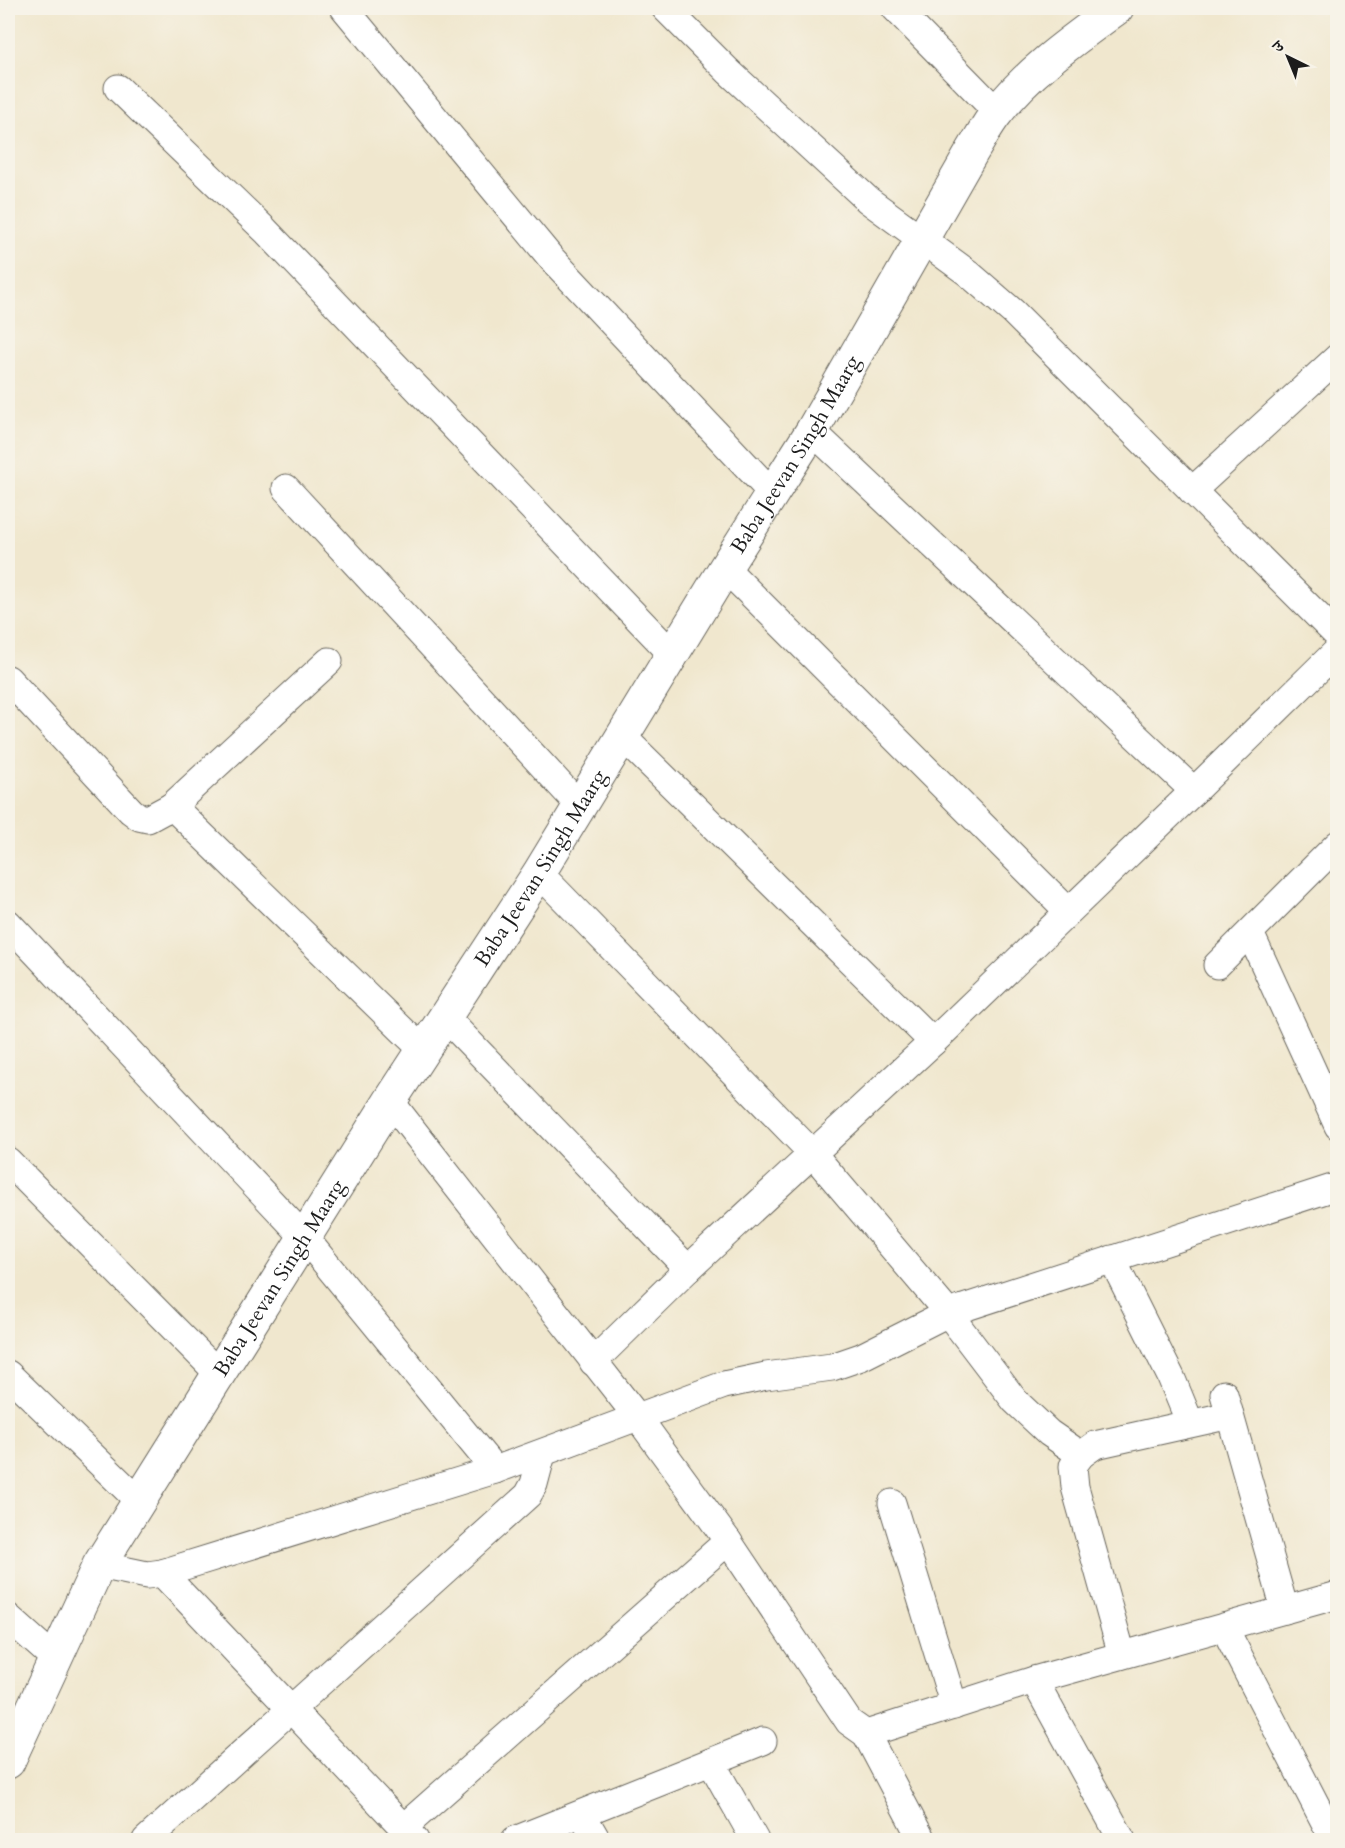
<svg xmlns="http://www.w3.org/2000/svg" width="1345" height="1848" viewBox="0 0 1345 1848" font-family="Cardo,'Noto Serif Devanagari',serif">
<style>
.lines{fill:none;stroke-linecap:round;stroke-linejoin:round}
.minor-casing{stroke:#66635a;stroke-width:29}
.tertiary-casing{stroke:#66635a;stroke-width:35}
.minor{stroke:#fff;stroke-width:27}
.tertiary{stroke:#fff;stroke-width:33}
.labels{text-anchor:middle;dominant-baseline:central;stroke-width:5;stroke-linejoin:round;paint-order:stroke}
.street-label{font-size:21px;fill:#1c1c1c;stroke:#f7f3e8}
</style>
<rect width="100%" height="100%" fill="#f7f3e8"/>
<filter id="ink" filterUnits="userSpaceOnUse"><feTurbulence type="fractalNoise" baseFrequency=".0167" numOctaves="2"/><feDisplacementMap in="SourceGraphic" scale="12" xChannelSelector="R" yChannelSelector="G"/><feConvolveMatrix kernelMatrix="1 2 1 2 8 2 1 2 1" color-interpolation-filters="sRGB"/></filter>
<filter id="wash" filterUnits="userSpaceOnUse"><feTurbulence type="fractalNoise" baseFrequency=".008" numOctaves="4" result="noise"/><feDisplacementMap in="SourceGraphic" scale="24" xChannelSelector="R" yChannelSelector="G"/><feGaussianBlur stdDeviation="1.35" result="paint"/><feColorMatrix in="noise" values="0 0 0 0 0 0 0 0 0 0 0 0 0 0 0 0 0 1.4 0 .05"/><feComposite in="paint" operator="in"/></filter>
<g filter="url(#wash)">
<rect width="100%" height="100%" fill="#f0e7ce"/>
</g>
<g filter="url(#ink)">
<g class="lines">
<defs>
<g id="minor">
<path d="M344,8L551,258L772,493"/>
<path d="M665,8L728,71L868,200L968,273L1013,312L1338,636"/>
<path d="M895,8L997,112"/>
<path d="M118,88L265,230L672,654"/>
<path d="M812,431L1194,791"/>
<path d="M286,488L579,805"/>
<path d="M1192,491L1338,357"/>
<path d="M725,568L1068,911"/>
<path d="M8,679L131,811L139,817L148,819L172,806L423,1050"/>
<path d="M622,736L933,1042"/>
<path d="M172,806L329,661"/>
<path d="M539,873L813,1154L948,1313L1015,1401L1049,1433L1081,1455"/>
<path d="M8,923L305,1238L495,1470"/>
<path d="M1250,933L1338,1126"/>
<path d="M1217,965L1338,844"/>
<path d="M446,1018L688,1269"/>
<path d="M390,1101L639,1419L728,1541L849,1722L866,1734L922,1840"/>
<path d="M8,1161L219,1374"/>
<path d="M1112,1259L1171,1377L1190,1423"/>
<path d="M593,1362L688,1269L933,1042L1194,791L1338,650"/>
<path d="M8,1374L139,1501"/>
<path d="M1224,1394L1285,1610"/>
<path d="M892,1503L954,1706"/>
<path d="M99,1565L147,1575L162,1573L495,1470L724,1385L766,1376L832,1367L861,1357L948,1313L1338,1186"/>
<path d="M162,1573L415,1840"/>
<path d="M8,1617L55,1659"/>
<path d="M1224,1627L1334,1840"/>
<path d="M1122,1655L1075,1487L1073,1466L1081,1455L1095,1445L1230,1415"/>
<path d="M1034,1680L1122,1840"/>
<path d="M866,1734L1034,1680L1338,1595"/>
<path d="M711,1762L755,1840"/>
<path d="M582,1814L597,1840"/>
<path d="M404,1827L728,1541"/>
<path d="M146,1840L528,1495L534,1484L542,1454"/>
<path d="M515,1840L763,1741"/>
</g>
<g id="tertiary">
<path id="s1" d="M8,1762L99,1565L390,1101L539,873L725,568L812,431L973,150C981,137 988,123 998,111C1031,69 1075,39 1117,8"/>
</g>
</defs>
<use href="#minor" class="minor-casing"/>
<use href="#tertiary" class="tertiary-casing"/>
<use href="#minor" class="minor"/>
<use href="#tertiary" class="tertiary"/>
</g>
</g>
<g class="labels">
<g class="street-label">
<text stroke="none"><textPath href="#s1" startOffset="1528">Baba Jeevan Singh Maarg</textPath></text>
<text stroke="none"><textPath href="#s1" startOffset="1042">Baba Jeevan Singh Maarg</textPath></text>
<text stroke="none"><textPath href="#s1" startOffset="556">Baba Jeevan Singh Maarg</textPath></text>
</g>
</g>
<rect width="1345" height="1848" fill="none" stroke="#f7f3e8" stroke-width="30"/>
<g transform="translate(1288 57) rotate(317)" stroke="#f7f3e8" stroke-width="4.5" paint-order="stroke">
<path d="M0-4.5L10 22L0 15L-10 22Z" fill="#1c1c1c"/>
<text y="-9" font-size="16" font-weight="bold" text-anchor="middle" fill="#1c1c1c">उ</text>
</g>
</svg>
